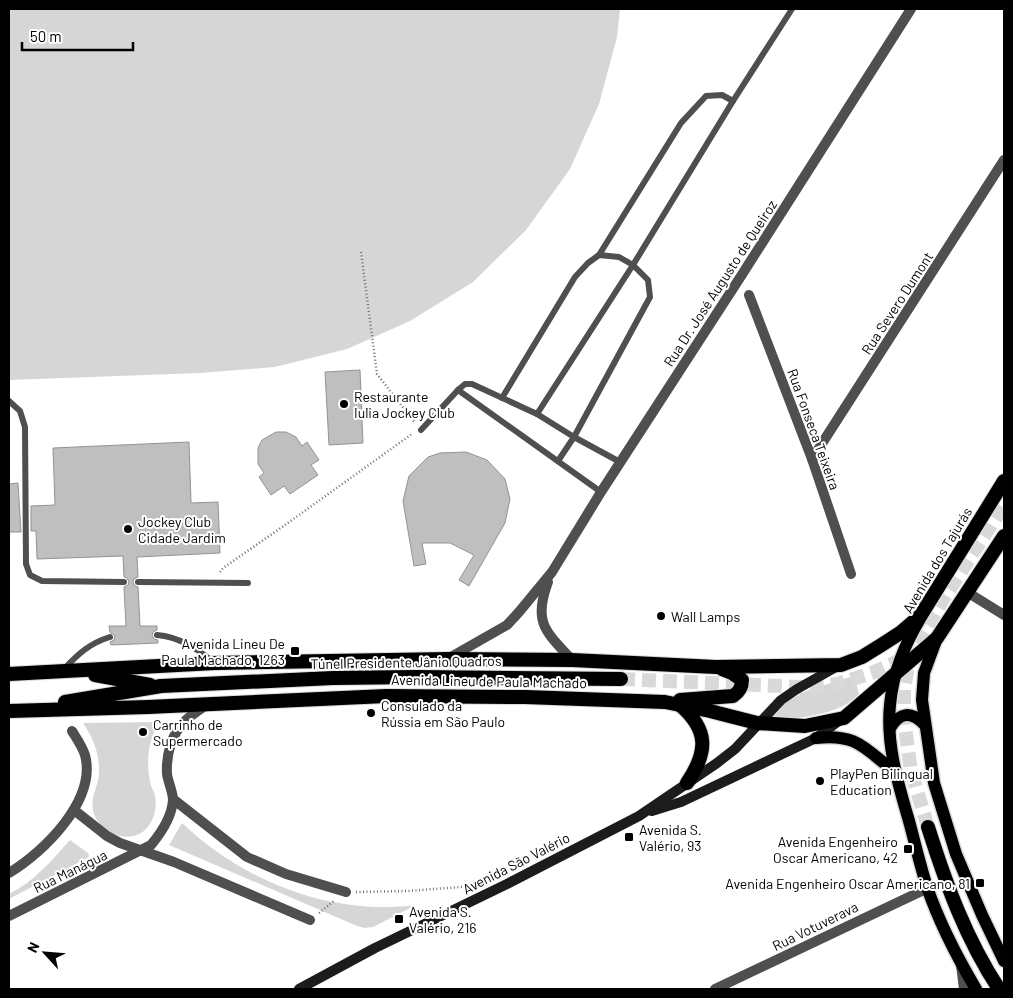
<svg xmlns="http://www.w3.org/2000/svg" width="1013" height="998" viewBox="0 0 1013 998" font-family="Barlow,sans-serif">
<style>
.green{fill:#d6d6d6}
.building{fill:#bfbfbf;stroke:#939393}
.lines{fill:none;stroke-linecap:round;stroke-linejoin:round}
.trunk-tunnel{stroke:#d9d9d9;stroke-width:14;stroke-dasharray:14 7;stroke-linecap:butt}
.primary-casing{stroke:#dbdbdb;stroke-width:15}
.trunk-casing{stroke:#dbdbdb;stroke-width:16}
.path{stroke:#717171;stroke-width:2.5;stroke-dasharray:1 2.5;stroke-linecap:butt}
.service{stroke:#4f4f4f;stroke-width:6}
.pedestrian{stroke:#4f4f4f;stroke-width:10}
.minor{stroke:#4f4f4f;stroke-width:10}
.secondary{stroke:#1c1c1c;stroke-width:10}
.primary{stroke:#000;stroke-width:12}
.trunk{stroke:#000;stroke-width:14}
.poi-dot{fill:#000;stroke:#fff;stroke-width:2}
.labels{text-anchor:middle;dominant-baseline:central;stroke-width:4;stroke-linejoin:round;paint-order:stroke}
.street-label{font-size:14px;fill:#000;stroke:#fff}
.poi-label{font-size:14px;fill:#000;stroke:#fff;text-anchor:start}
</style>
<rect width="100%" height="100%" fill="#fff"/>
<g class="green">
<path d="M9,9H620L617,37L599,104L570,169L526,230L473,282L410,321L347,349L275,367L200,373L9,380Z"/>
<path d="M850,677L856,683L859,694C854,698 849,703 843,706C823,716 792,720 771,718L786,702L806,691Z"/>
<path d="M159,722C148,741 146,761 150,781C150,785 152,788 154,792C158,804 155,819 147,828C130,847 97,832 93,810C91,801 94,793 97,784C103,762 95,741 83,723Z"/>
<path d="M182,823C243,881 330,916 416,905L373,927L365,928L357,926L169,845Z"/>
<path d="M70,840L88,853L89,856L87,858L9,899V894C34,882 52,860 70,840Z"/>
</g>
<g class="building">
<path d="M360,370L363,443L329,445L325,372Z"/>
<path d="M276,432H286L296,437L302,446L307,442L319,460L311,465L318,475L290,494L284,486L271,495L259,477L264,473L258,464V448L262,440Z"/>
<path d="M189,442L191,503L218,502L220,553L137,557L138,577L134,579L133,582L135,586L138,587L140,626H157V630L153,632L152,635L154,639L158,640V643L111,645L110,642L114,640L115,636L110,632L109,626H126L124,587L128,585L129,582L127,578L124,577L123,556L37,559L36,531H31V506L55,505L53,448Z"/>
<path d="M466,452L487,460L505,479L510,499L505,523L469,586L459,580L474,555L450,543H422L426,564L414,566L403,501L409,476L428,457L440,453Z"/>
<path d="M18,483L21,532H9V484Z"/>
</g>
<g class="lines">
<g class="trunk-tunnel">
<path d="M621,679L803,687L837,684L872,673L909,656"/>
<path d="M928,827L911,771L904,719V689L910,656L942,601L1004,505"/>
</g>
<defs>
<g id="primary">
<path d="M921,617C904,646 893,672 890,705C886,745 898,783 909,821C915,843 920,865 927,887C939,922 957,957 976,989"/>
<path d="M937,638L924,673L922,700L934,783L956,854L982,915L1004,961"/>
<path d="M890,728C900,712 911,711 924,724"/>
<path d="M816,738C857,733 865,749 895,772"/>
</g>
<g id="trunk">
<path d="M9,674L215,663L449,659L572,660L716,667L841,665L862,657L883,644L900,633L921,615L1004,481"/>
<path d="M95,675L150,685"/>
<path d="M680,700L733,696C739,692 742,688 742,680L732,673L722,669"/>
<path d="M65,702L161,686L333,678L416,677L621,679"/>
<path d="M680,705C709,730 708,752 687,783"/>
<path d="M9,711L148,707L386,696L525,697L665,702L710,711L757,723L805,726L844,718L937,638L1004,536"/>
<path d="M928,827C946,884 966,939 999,989"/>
</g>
</defs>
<use href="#primary" class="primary-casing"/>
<use href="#trunk" class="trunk-casing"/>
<g class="path">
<path d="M361,252L377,374L415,423"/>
<path d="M220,572L223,568L285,525L412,434"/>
<path d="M356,892L408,891L473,886"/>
<path d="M319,913L334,901"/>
</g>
<g class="service">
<path d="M733,101L792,9"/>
<path d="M458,390L601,492"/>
<path d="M502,398L575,277L588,263L599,255L619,257L633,265L648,280L650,297L574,437L558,461"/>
<path d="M9,401L20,411L25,427L26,564L30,575L42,581L124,582"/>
<path d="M537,414L633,265L733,101L722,95L706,96L681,123L599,255"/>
<path d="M421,430L458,390L465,384H472L537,414L574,437L620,462"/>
<path d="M138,582L248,583"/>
<path d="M157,635C179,637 196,648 212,661"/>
<path d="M64,669C78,654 90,643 110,637"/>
</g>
<path class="pedestrian" d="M967,592L1004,615"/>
<g class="minor">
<path d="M749,295L812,459L851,574"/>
<path d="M812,459L1004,160"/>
<path d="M548,582C533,622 545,631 572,660"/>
<path d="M449,658L507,625L519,612L552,572L601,492L743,273L911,9"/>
<path d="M173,799L247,857L286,874L346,892"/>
<path d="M74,810L107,836L120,843L174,862L310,920"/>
<path d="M9,873C44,852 97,800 85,755C82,746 77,739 72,731"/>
<path d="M9,916L151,845C161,833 172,816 173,800C173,792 168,782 167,774C166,756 171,734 185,721C191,715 200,710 207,704"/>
<path d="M961,965L964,989"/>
<path d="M715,989L928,888"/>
</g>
<g class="secondary">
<path d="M652,811L681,802L816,738L840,720"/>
<path d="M299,989L375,948L507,884L639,816L717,763L735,749L781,700L797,689L838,666"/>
</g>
<use href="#primary" class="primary"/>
<use href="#trunk" class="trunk"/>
</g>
<g class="poi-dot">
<circle cx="344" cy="404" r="5"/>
<circle cx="128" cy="529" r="5"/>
<circle cx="661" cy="616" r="5"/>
<rect x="290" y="646" width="10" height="10" rx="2.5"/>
<circle cx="371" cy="713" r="5"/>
<circle cx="143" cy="732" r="5"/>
<circle cx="820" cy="781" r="5"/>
<rect x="624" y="832" width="10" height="10" rx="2.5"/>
<rect x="903" y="844" width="10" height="10" rx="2.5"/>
<rect x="975" y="878" width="10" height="10" rx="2.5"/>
<rect x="394" y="914" width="10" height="10" rx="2.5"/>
</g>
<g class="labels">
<g class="street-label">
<text transform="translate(720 283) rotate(-57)">Rua Dr. José Augusto de Queiroz</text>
<text transform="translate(897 303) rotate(-57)">Rua Severo Dumont</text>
<text transform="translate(814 429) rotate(70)">Rua Fonseca Teixeira</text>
<text transform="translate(937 560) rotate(-59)">Avenida dos Tajurás</text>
<text transform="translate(406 662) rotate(-1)">Túnel Presidente Jânio Quadros</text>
<text transform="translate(489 681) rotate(1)">Avenida Lineu de Paula Machado</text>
<text transform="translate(516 863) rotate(-27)">Avenida São Valério</text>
<text transform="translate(70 871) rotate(-26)">Rua Manágua</text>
<text transform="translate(815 926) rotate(-26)">Rua Votuverava</text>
</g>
<g class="poi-label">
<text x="354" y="396">Restaurante<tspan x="354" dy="16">Iulia Jockey Club</tspan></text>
<text x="138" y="521">Jockey Club<tspan x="138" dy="16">Cidade Jardim</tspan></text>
<text x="671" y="616">Wall Lamps</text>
<text x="285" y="643" text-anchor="end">Avenida Lineu De<tspan x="285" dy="16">Paula Machado, 1263</tspan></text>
<text x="381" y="705">Consulado da<tspan x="381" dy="16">Rússia em São Paulo</tspan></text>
<text x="153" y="724">Carrinho de<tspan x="153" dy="16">Supermercado</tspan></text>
<text x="830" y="773">PlayPen Bilingual<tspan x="830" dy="16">Education</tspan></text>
<text x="639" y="829">Avenida S.<tspan x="639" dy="16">Valério, 93</tspan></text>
<text x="898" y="841" text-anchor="end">Avenida Engenheiro<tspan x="898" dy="16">Oscar Americano, 42</tspan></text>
<text x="970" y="883" text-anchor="end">Avenida Engenheiro Oscar Americano, 81</text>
<text x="409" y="911">Avenida S.<tspan x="409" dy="16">Valério, 216</tspan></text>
</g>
</g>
<rect width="1013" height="998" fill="none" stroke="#000000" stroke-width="20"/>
<g transform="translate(45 953) rotate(296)" stroke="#ffffff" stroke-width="4" paint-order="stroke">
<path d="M0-4L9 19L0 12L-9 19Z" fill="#000000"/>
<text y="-8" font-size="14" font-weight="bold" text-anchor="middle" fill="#000000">N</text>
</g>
<path d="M22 42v8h111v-8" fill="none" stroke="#000000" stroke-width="2.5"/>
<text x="30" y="42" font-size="15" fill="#000000" stroke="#ffffff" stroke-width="4" paint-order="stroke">50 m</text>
</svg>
